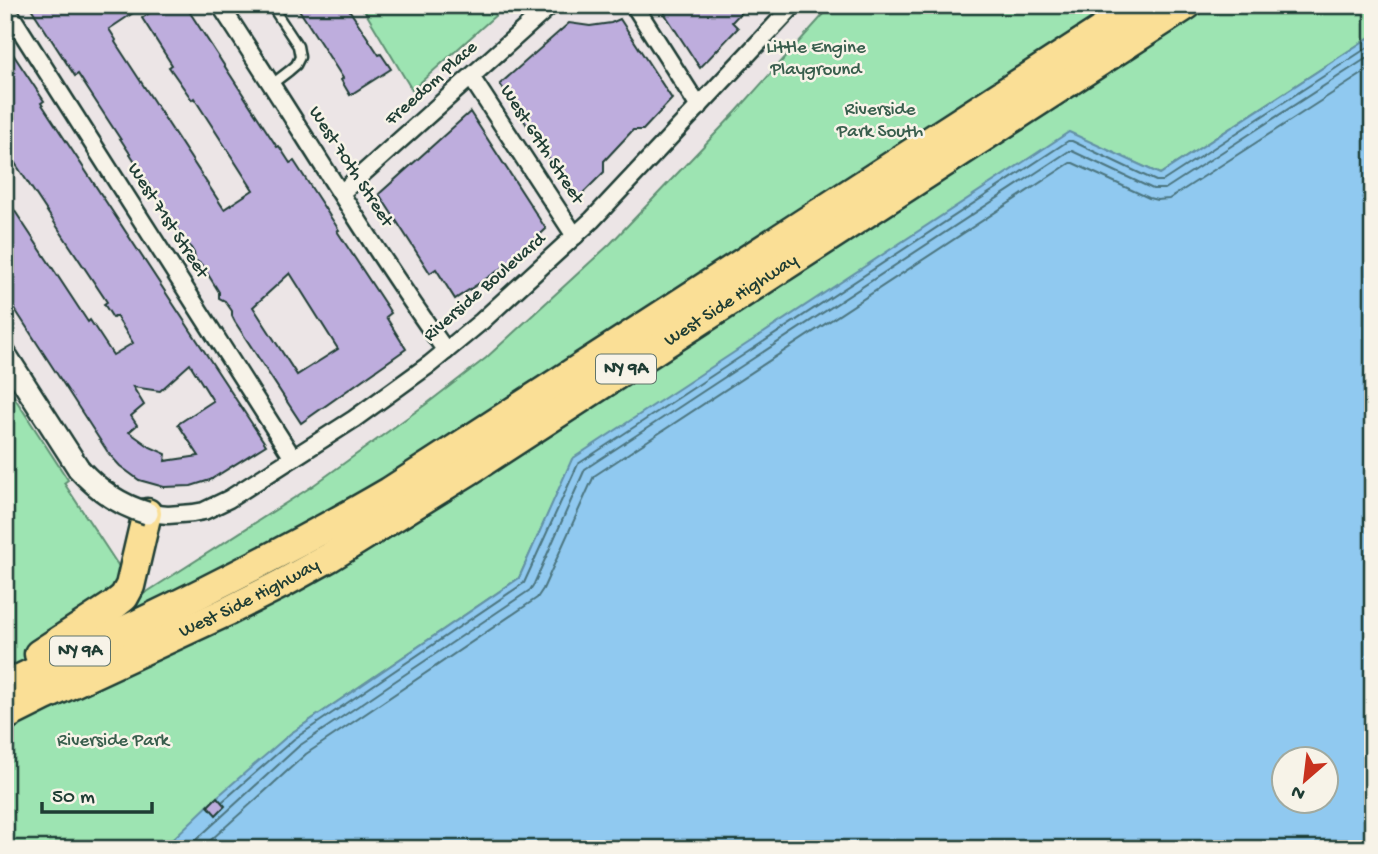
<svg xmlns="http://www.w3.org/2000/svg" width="1378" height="854" viewBox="0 0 1378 854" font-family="'Gochi Hand',sans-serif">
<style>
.green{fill:#9de4b2;stroke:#5e9073;stroke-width:2}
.water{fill:#90c9f0;stroke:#6391a5;stroke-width:2;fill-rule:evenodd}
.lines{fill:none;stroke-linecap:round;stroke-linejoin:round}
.shore{stroke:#4c757f;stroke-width:2}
.building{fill:#beaddd;stroke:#1f3d34;stroke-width:2;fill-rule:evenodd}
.lane-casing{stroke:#1f3d34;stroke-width:13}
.street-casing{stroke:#1f3d34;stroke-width:21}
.secondary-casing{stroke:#1f3d34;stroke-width:26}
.highway-casing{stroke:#1f3d34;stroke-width:33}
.lane{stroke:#f7f3e8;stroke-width:8}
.street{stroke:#f7f3e8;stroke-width:16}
.secondary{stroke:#f7f3e8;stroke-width:21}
.highway{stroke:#fadf96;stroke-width:28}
.secondary-bridge-casing{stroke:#1f3d34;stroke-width:26;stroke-linecap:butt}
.secondary-bridge{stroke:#f7f3e8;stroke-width:21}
.labels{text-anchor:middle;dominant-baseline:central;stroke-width:5;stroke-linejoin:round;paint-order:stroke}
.shield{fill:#f7f3e8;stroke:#60746a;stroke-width:2}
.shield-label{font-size:18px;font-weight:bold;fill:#1f3d34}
.park-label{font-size:19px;fill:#385e4d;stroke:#f7f3e8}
.street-label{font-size:19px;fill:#1f3d34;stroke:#f7f3e8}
</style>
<rect width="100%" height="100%" fill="#ece5e6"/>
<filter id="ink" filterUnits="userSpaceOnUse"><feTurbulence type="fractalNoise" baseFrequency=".0143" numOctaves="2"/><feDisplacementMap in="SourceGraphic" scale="14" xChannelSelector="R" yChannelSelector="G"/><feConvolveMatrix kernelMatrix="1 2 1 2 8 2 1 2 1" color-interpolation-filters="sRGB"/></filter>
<g filter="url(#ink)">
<g class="green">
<path d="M361,5H507L412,90Z"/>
<path d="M832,5H1373V35L1160,174L1069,133L570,465L519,578L290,734L173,839L158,849H5V383L68,480L64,483L139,597L311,487L429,402L486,358L610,244L736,112Z"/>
</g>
<path class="water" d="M1373,35V849H158L173,839L217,797L290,734L519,578L572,459L1069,132L1160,174ZM1284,760H1326V802H1284Z"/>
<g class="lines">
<g class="shore">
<path d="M223,801L294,739L524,583L578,464L1068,141H1072L1156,181H1163L1373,44"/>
<path d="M186,849L299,746L530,590L534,584L585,469L1069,151H1072L1153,189H1165L1373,54"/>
<path d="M201,849L306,754L537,598L543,589L594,476L1070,163H1073L1149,198L1157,200L1169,199L1373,67"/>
</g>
</g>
<g class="building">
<path d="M29,5H145L109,29L116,40L115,42L224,209L253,190L194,98L192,100L169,67L172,65L142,18L162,5H185L277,147L279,146L290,163L294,161L339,230L337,231L391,313L386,317L406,349L301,423L235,322L232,316V311L225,301L219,298V292L202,265L195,260L194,253L188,243L182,240L175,224L170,220L168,213L155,193L151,189L136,163L91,94L78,74L75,76ZM290,273L338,349L297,375L253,307Z"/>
<path d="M296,5H346L379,55L381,54L391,69L350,95L341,80L343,78Z"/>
<path d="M659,5H748L732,22L738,28L700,68Z"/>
<path d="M620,19L672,99L643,130H633L604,161V172L576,200L500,84L569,23L590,26L611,23Z"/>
<path d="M5,42L44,101L41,103L266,445L210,480L191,486L164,487L139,480L120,466L109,454L5,294V196L88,322L90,320L113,355L133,343L116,316L113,318L104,304L107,302L5,148ZM190,364L213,401L178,424L199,456L165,461L166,454L150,447L129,432L137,425L131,416L144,405L133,387L160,391Z"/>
<path d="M470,112L546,229L510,263L455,299L436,269L430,273L379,194Z"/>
<path d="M217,797L225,806L216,815L208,806Z"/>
</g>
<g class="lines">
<defs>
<path id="lane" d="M271,5L298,46L300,57L296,65L289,71L272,84"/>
<g id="street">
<path d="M220,5C296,120 366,239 446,351"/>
<path d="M634,5L699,107"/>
<path d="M5,6L293,458"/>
<path d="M471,77L575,236"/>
<path d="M341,193L551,5"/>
<path d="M147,513L168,515L193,513L204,511L229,499L354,419L430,364L482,321L592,220L794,5"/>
</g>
<path id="secondary" d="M5,354L79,469"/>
<g id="highway">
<path d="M39,654L114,605L124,597L130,586L147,513"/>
<path d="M5,686C47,665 90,647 132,627C219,585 305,541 389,492L1140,5"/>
<path id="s1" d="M5,716L45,696L228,611L283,583L330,557L470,470L1187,5"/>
</g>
</defs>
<use href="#lane" class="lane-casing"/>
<use href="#street" class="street-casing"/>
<use href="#secondary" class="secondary-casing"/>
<use href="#highway" class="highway-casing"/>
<use href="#lane" class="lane"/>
<use href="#street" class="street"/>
<use href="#secondary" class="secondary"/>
<use href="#highway" class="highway"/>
<defs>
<path id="secondary-bridge" d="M79,469C98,490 119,505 147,513"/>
</defs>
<use href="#secondary-bridge" class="secondary-bridge-casing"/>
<use href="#secondary-bridge" class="secondary-bridge"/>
</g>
</g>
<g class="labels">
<g class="shield">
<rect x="596" y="354.5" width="60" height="29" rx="5"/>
<rect x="50" y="636.5" width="60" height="29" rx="5"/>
</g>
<g class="shield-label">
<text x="626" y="369">NY 9A</text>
<text x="80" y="651">NY 9A</text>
</g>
<g class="park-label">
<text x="816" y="48">Little Engine<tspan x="816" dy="22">Playground</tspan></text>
<text x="880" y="110">Riverside<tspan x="880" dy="22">Park South</tspan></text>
<text x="113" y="741">Riverside Park</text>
</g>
<g class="street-label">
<text transform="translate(432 84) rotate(-42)">Freedom Place</text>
<text transform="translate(541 145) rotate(57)">West 69th Street</text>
<text transform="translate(350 167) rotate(57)">West 70th Street</text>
<text transform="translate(167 221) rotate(57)">West 71st Street</text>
<text transform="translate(485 288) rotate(-41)">Riverside Boulevard</text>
<text stroke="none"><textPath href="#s1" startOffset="838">West Side Highway</textPath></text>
<text stroke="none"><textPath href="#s1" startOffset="271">West Side Highway</textPath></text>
</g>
</g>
<rect width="1378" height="854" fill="none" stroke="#f7f3e8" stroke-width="28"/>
<rect x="14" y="14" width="1350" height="826" fill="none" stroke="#1f3d34" stroke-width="2.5" filter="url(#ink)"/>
<g transform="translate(1305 780) rotate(208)"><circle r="33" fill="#f7f3e8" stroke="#a1aaa0" stroke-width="2"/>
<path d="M0-5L12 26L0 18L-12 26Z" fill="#c8321e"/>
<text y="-10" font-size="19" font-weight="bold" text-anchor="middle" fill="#1f3d34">N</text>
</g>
<path d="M42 802v10h110v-10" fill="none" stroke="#1f3d34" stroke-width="3.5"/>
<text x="52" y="802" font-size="21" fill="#1f3d34" stroke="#f7f3e8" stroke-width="5" paint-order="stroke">50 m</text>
</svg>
